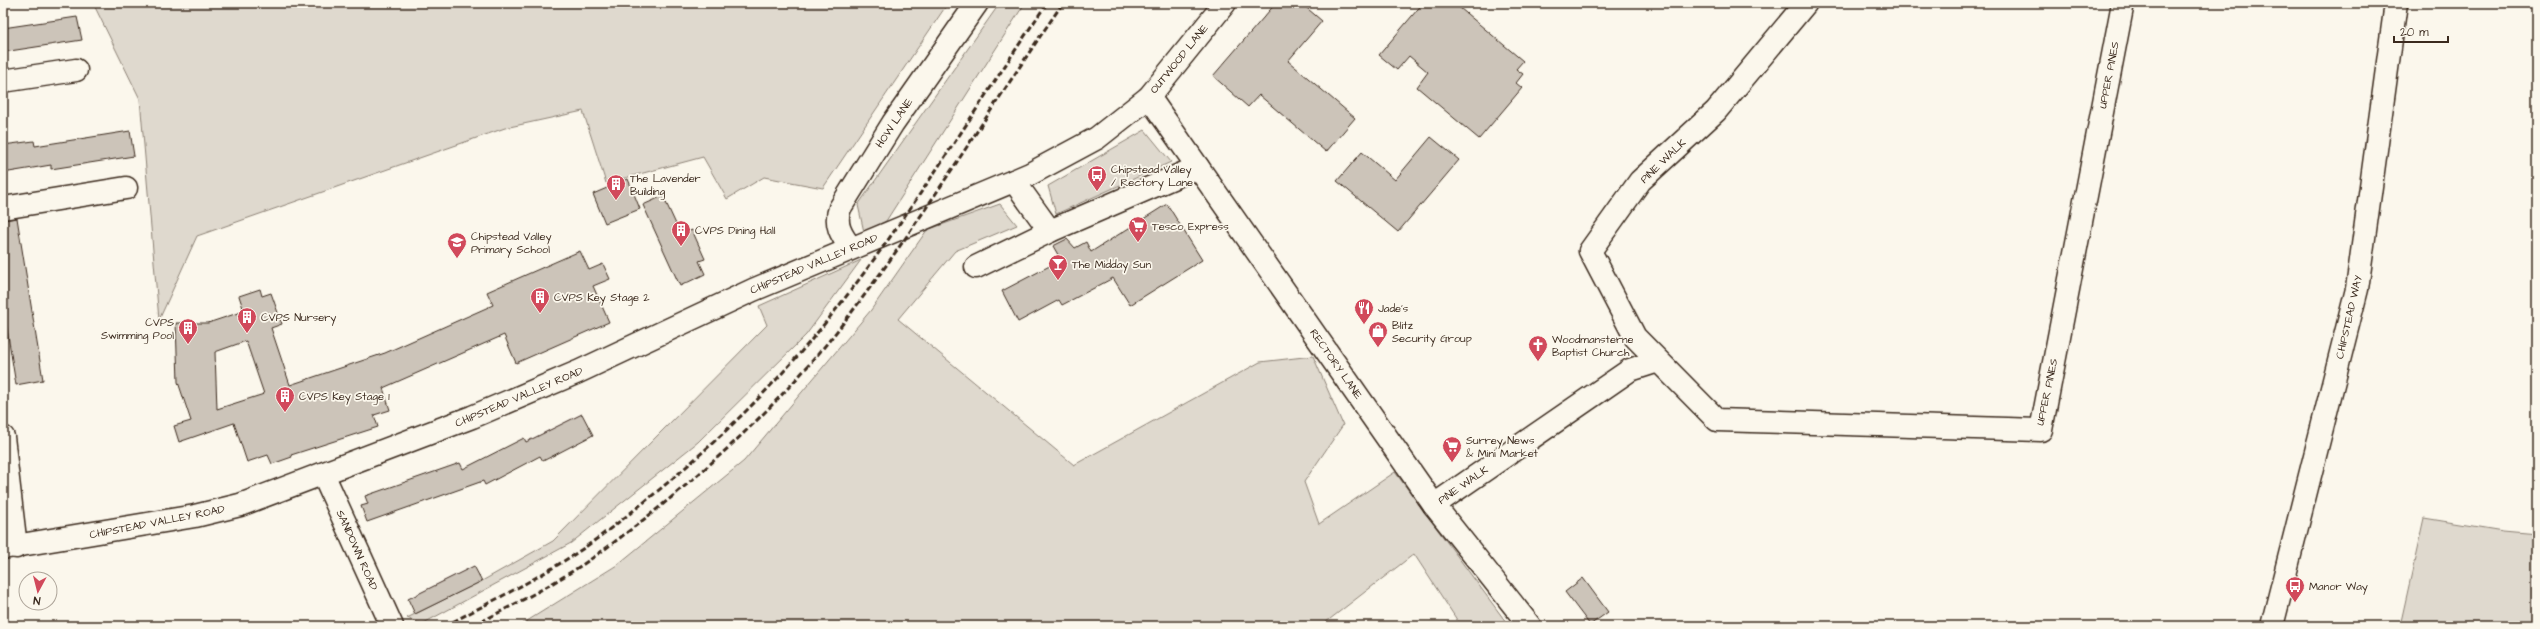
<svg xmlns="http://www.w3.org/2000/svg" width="2540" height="629" viewBox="0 0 2540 629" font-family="'Architects Daughter',sans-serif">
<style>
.green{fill:#dfd9ce;stroke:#8d8276}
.building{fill:#ccc4b9;stroke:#3b2a1e;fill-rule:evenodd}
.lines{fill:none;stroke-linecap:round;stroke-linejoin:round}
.street-casing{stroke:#3b2a1e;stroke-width:25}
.secondary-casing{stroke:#3b2a1e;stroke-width:25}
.street{stroke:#fbf7ec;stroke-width:22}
.secondary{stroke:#fbf7ec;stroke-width:22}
.rail{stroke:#3b2a1e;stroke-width:3;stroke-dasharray:6 3;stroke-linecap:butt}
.labels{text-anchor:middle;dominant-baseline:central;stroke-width:3.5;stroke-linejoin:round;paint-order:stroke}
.street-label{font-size:11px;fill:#3b2a1e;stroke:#fbf7ec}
.poi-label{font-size:11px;fill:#3b2a1e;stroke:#fbf7ec;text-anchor:start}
</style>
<rect width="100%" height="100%" fill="#fbf7ec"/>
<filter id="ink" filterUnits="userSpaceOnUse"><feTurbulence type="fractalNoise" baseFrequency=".025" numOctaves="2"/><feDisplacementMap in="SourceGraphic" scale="8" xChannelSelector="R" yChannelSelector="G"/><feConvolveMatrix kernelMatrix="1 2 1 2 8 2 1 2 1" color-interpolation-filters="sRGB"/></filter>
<g filter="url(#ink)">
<g class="green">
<path d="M93,3H948L823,188L764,177L727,199L703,157L606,183L583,111L505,128L197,236L159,320L140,99Z"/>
<path d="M1000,3H1025L886,221L864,232L858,205Z"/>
<path d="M1145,130L1171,162L1056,214L1048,186Z"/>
<path d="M1000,204L1017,225L955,251L898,319L1074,465L1260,362L1313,356L1343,425L1304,482L1319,524L1395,472L1509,626H1461L1414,554L1321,626H519L617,565L744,461L871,310L927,230Z"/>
<path d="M861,260L806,335L698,442L571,543L422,624L407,618L482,581L553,541L767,325L759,306Z"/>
<path d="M2424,518L2503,531L2537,534V626H2400Z"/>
</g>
<g class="building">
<path d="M1276,3H1301L1322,21L1288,61L1355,118L1326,152L1259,95L1248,107L1213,76Z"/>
<path d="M1423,3H1454L1523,61L1516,69L1523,74L1516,83L1522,88L1479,139L1417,87L1428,72L1409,56L1397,70L1379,55Z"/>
<path d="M77,17L82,40L3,52V28Z"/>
<path d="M130,131L134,156L51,169V165L3,173V145L34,141L35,146Z"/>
<path d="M1431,137L1459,160L1398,232L1337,181L1362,152L1395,180Z"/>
<path d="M628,179L640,209L605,223L593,194Z"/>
<path d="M663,196L681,235L692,230L705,259L699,261L705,274L680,286L643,205Z"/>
<path d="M1167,204L1202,260L1130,305L1113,278L1062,305L1059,300L1018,322L1002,291L1061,260L1053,246L1067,239L1075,248L1086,242L1091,252Z"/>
<path d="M17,218L43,380L16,385L3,304V220Z"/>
<path d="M580,251L589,270L603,264L610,279L593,286L609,322L516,363L504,335L383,388L390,410L374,415L378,427L291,455L292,457L272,464L268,455L247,462L234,423L179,442L174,426L191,421L178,382L176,323H208L244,311L239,296L260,289L262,296L271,293L282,324L271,328L290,385L385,353L493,305L487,292ZM246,341L264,394L217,409L215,352Z"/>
<path d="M582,414L593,435L543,461L540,456L485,485L483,481L367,522L361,506L368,504L365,496L460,463L463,469L524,438L526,442Z"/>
<path d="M474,566L482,581L415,614L408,599Z"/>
<path d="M1583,578L1608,612L1590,625L1565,592Z"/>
</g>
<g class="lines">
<defs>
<g id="street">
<path d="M1806,3L1716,111L1640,181L1590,251L1635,337L1717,420L2041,430L2123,3"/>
<path d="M3,81L76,70"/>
<path d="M1014,181L1050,231"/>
<path d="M3,208L126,188"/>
<path d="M851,248C841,235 834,224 840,208L893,123L977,3"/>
<path d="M976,267L1050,231L1198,167"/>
<path d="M3,437L16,547"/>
<path d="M323,474L392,626"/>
<path d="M1434,505L1630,370L1658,361"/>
<path d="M2272,626L2357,289L2396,3"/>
</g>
<g id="secondary">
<path d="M1149,97L1434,505L1530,626"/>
<path d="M3,548L195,516L240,505L472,417L578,372L753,290L1030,174L1097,138L1149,97L1225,3"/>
</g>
</defs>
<use href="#street" class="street-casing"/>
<use href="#secondary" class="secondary-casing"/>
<use href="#street" class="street"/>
<use href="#secondary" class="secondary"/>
<g class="rail">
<path d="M445,626C494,600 546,575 591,543C674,482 752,412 817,333C902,230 972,113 1047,3"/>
<path d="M473,626C515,604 559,582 598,554C682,493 763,422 829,341C915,234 985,115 1063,3"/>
</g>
</g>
</g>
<defs>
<symbol id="bus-pin" viewBox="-11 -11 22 30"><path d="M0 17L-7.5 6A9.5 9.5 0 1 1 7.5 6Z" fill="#d1495b" stroke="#fbf7ec"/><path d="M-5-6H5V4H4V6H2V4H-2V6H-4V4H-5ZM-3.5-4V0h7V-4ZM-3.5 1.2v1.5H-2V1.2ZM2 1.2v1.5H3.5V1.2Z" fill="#fff"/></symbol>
<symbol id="building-pin" viewBox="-11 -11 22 30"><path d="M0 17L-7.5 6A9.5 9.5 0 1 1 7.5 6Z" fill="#d1495b" stroke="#fbf7ec"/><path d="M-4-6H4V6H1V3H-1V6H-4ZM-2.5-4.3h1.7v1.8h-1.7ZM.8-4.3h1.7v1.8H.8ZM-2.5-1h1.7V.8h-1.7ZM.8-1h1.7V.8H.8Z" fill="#fff"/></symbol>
<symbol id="supermarket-pin" viewBox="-11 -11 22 30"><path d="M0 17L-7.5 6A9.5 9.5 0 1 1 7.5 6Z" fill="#d1495b" stroke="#fbf7ec"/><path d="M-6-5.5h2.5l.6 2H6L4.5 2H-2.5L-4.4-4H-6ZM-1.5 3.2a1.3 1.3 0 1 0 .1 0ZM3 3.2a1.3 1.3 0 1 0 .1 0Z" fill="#fff"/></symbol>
<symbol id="school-pin" viewBox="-11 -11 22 30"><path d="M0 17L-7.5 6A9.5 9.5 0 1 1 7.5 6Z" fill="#d1495b" stroke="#fbf7ec"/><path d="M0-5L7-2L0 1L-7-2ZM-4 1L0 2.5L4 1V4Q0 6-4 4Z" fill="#fff"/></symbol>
<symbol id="bar-pin" viewBox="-11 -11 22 30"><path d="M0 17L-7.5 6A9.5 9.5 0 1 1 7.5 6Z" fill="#d1495b" stroke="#fbf7ec"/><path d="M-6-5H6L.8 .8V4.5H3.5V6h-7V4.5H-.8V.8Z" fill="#fff"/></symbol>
<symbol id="restaurant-pin" viewBox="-11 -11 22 30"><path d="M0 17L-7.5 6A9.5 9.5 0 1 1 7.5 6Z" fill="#d1495b" stroke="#fbf7ec"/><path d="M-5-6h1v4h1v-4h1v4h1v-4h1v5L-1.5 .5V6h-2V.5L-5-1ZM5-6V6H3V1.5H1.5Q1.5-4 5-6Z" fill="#fff"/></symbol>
<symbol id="shop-pin" viewBox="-11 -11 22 30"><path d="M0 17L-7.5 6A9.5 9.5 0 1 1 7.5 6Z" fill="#d1495b" stroke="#fbf7ec"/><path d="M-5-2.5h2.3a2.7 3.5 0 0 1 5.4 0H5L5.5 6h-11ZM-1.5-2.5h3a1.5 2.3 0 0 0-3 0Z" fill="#fff"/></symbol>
<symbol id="church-pin" viewBox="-11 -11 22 30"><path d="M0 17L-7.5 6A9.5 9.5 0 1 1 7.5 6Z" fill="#d1495b" stroke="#fbf7ec"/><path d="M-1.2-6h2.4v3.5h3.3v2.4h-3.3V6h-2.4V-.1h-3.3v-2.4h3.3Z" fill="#fff"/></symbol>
</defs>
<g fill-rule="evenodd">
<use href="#bus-pin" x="1086" y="164" width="22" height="30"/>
<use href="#building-pin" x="605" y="173" width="22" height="30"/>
<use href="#supermarket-pin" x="1127" y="215" width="22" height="30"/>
<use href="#building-pin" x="670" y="219" width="22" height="30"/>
<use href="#school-pin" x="446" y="231" width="22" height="30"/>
<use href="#bar-pin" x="1047" y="253" width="22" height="30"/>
<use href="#building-pin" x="529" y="286" width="22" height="30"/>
<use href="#restaurant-pin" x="1353" y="297" width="22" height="30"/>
<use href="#building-pin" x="236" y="306" width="22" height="30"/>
<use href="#building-pin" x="177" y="317" width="22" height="30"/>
<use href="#shop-pin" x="1367" y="320" width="22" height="30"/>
<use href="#church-pin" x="1527" y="334" width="22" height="30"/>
<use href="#building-pin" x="274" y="385" width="22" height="30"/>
<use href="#supermarket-pin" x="1441" y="435" width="22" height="30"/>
<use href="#bus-pin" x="2284" y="575" width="22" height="30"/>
</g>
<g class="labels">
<g class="street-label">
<text transform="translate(1179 59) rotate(-51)">OUTWOOD LANE</text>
<text transform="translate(2109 75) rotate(-79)">UPPER PINES</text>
<text transform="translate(894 123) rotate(-56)">HOW LANE</text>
<text transform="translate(1663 161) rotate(-44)">PINE WALK</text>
<text transform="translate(814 264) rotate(-23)">CHIPSTEAD VALLEY ROAD</text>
<text transform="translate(2349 317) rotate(-77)">CHIPSTEAD WAY</text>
<text transform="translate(1336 364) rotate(55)">RECTORY LANE</text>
<text transform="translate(2047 392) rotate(-78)">UPPER PINES</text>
<text transform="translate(519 397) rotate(-23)">CHIPSTEAD VALLEY ROAD</text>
<text transform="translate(1463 485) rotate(-35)">PINE WALK</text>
<text transform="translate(157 522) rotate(-11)">CHIPSTEAD VALLEY ROAD</text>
<text transform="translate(357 550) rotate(66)">SANDOWN ROAD</text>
</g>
<g class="poi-label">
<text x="1111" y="169">Chipstead Valley<tspan x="1111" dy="13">/ Rectory Lane</tspan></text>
<text x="630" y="178">The Lavender<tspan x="630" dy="13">Building</tspan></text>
<text x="1152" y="226">Tesco Express</text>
<text x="695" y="230">CVPS Dining Hall</text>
<text x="471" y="236">Chipstead Valley<tspan x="471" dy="13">Primary School</tspan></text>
<text x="1072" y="264">The Midday Sun</text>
<text x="554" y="297">CVPS Key Stage 2</text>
<text x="1378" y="308">Jade's</text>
<text x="261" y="317">CVPS Nursery</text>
<text x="174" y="322" text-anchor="end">CVPS<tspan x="174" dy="13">Swimming Pool</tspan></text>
<text x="1392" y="325">Blitz<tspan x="1392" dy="13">Security Group</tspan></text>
<text x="1552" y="339">Woodmansterne<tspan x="1552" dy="13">Baptist Church</tspan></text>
<text x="299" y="396">CVPS Key Stage 1</text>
<text x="1466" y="440">Surrey News<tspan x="1466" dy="13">&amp; Mini Market</tspan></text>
<text x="2309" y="586">Manor Way</text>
</g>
</g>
<rect width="2540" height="629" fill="none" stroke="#fbf7ec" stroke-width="16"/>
<rect x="8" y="8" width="2524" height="613" fill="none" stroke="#3b2a1e" stroke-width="1.5" filter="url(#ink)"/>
<g transform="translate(38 591) rotate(187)"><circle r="19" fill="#fbf7ec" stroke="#aea59a"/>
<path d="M0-3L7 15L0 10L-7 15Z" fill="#d1495b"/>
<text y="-6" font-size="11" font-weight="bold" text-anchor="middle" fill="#3b2a1e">N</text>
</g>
<path d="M2394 36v6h54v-6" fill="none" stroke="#3b2a1e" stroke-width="2"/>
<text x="2400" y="36" font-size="12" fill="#3b2a1e" stroke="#fbf7ec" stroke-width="3" paint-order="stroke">20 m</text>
</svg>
